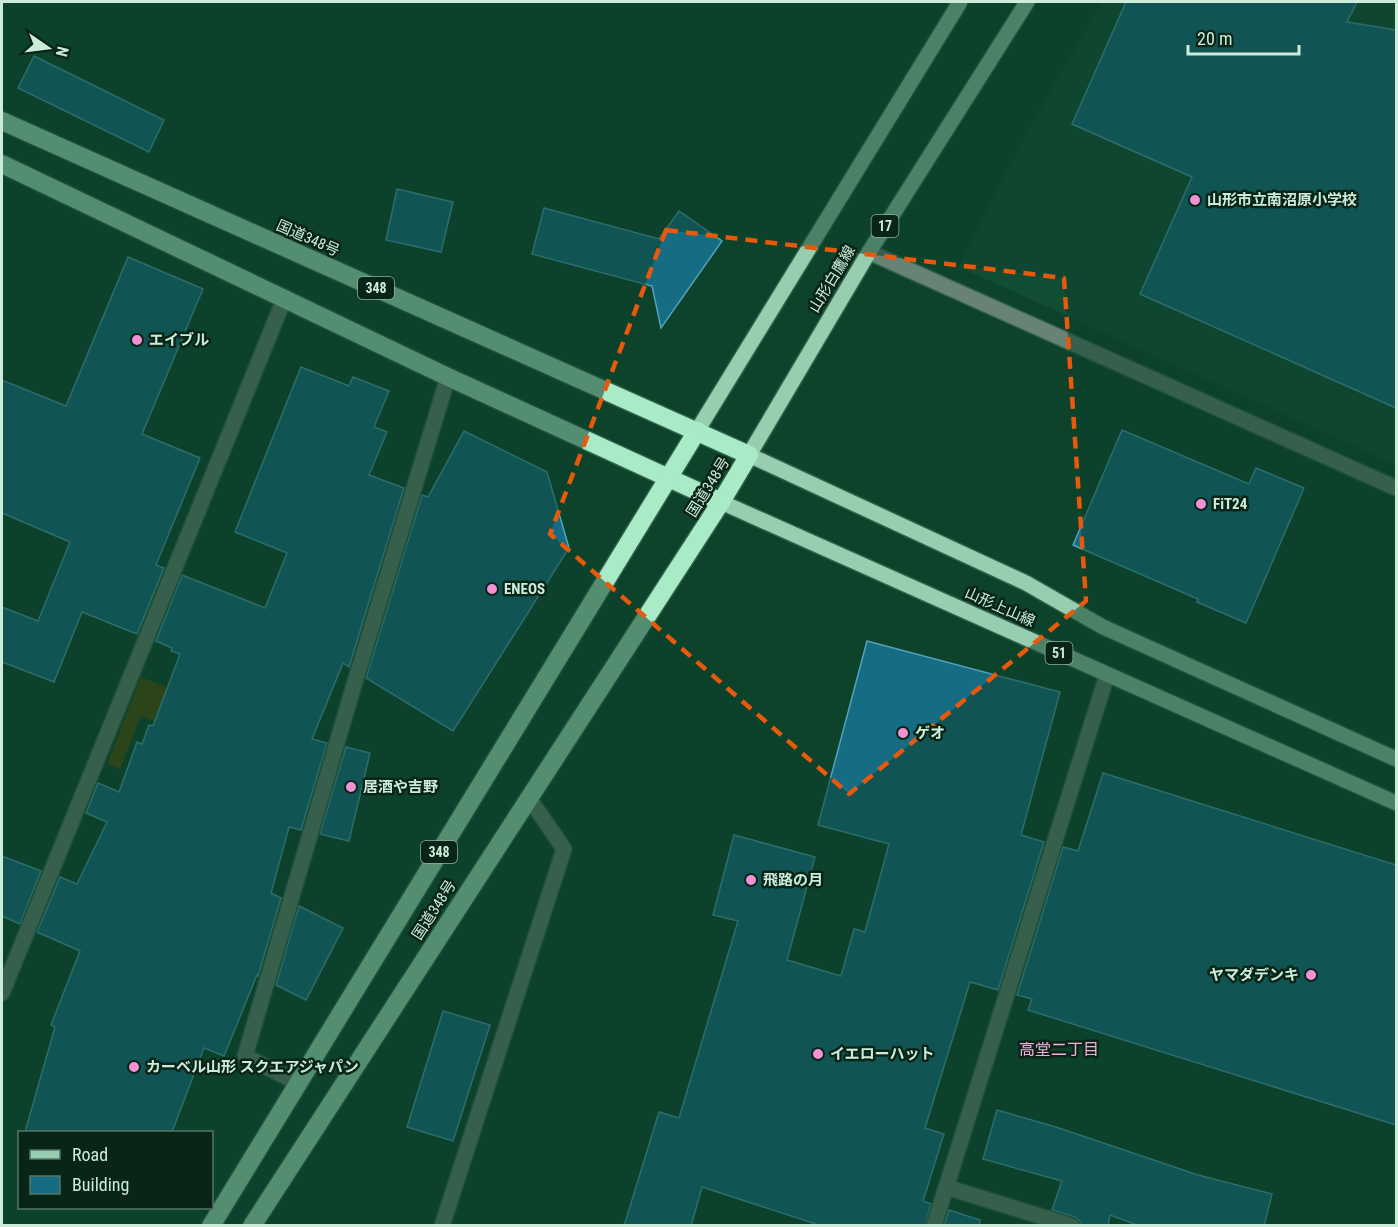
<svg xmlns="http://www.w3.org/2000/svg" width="1398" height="1227" viewBox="0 0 1398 1227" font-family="'Roboto Condensed','Noto Sans JP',sans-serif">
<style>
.built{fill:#104d33}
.green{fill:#514703}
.building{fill:#166d83;stroke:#53a2ba;stroke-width:1.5}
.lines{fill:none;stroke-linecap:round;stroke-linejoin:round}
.minor-casing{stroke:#2f614a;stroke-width:18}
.major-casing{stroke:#2f614a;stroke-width:18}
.highway-casing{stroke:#2f614a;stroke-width:21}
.minor{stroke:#688374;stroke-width:15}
.major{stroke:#96ceaf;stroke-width:15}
.highway{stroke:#a8ebc6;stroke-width:18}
.marked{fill:none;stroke:#e8590c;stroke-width:4.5;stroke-dasharray:12 8;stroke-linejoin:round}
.poi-dot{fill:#f491d4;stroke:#092518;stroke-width:2}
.labels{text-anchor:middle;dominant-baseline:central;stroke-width:5;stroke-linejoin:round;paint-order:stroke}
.shield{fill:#092518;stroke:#92b09f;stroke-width:1.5}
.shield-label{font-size:14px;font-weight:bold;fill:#ccecd9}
.poi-label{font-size:15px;font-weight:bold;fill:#ccecd9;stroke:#092518;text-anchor:start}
.street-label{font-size:15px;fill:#ccecd9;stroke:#092518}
.neighbourhood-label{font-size:16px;fill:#f4aedc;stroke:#092518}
</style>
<rect width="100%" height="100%" fill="#0d422b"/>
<path class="built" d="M1102,2H1396V465L959,267L1026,134Z"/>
<path class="green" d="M141,677L209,704L196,737L141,716L120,769L107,764Z"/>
<g class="building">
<path d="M1126,2H1357L1347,22L1396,30V408L1140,294L1192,177L1072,124Z"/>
<path d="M34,56L164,120L149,152L18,88Z"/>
<path d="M397,189L453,202L441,252L386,240Z"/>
<path d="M544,208L659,239L679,211L722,241L661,328L652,286L532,254Z"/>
<path d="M128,257L203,289L142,434L200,458L156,565L164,568L137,634L82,612L54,682L2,662V607L38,621L70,542L2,513V380L66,406Z"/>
<path d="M301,367L349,386L353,377L389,391L374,427L387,432L369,475L404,488L349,667L343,663L312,739L327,743L301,830L289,827L271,893L281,898L258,976L257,975L224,1056L204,1048L172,1132H25L55,1027L51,1025L80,951L37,932L60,877L77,884L107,822L86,813L98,783L119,792L137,742L142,744L149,725L153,726L180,654L171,651L172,648L156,641L182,575L265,608L287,553L235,532Z"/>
<path d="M1122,430L1249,484L1256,468L1304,488L1246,623L1197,602L1198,599L1073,545Z"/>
<path d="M464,431L547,472L569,548L453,731L366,678L422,495L428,497Z"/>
<path d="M867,641L1060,692L1021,835L1044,842L998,990L970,982L925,1128L944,1134L923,1201L931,1204L925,1226H822L702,1187L691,1226H624L659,1112L679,1118L738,921L713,915L734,835L815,857L787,960L841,976L854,929L865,932L889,844L818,825Z"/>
<path d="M346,747L370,753L349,841L320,834Z"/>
<path d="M1103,773L1396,865V1125L1028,1010L1032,999L1017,995L1063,847L1078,851Z"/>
<path d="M2,856L41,871L20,924L2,916Z"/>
<path d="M299,906L343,928L306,1000L276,985Z"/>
<path d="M443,1011L490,1025L453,1141L407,1127Z"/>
<path d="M997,1110L1056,1127L1198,1175L1272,1194L1264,1226H1140L1110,1215L1108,1226H1082L1079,1220L1075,1217L1052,1210L1062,1181L983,1159Z"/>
<path d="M949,1210L980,1220L979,1226H944Z"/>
</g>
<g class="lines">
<defs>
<g id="minor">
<path d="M869,252L1396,488"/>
<path d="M2,993L285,297"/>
<path d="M298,1083L245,1056L354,685L448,377"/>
<path d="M946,1187L1072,1226"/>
<path d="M442,1226L564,849L529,798"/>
<path d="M934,1226L1107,675"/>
</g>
<g id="major">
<path d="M1027,2L869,252L749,455L1026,583L1103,627L1396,759"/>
<path d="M697,431L960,2"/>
<path d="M721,502L1396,803"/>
</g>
<g id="highway">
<path d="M2,121L749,455L721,502L252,1226"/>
<path d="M2,164L448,377L721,502"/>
<path d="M211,1226L697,431"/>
</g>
</defs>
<use href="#minor" class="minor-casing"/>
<use href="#major" class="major-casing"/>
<use href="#highway" class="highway-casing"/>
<use href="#minor" class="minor"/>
<use href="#major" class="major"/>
<use href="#highway" class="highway"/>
</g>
<path d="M0 0H1398V1227H0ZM666,230L1064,278L1086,601L849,794L550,534Z" fill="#0d422b" fill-opacity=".55" fill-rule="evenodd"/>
<path class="marked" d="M666,230L1064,278L1086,601L849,794L550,534Z"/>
<g class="poi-dot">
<circle cx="1195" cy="200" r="6"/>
<circle cx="137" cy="340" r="6"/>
<circle cx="1201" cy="504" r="6"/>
<circle cx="492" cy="589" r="6"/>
<circle cx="903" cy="733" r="6"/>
<circle cx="351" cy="787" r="6"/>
<circle cx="751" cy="880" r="6"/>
<circle cx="1311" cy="975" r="6"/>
<circle cx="818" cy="1054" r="6"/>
<circle cx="134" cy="1067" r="6"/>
</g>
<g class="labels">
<g class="shield">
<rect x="871.5" y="215" width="27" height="22" rx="4.5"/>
<rect x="358" y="277" width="36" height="22" rx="4.5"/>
<rect x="1045.5" y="642" width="27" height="22" rx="4.5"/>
<rect x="421" y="841" width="36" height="22" rx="4.5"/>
</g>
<g class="shield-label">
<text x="885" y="226">17</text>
<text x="376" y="288">348</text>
<text x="1059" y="653">51</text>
<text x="439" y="852">348</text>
</g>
<g class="poi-label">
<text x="1207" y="200">山形市立南沼原小学校</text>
<text x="149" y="340">エイブル</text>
<text x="1213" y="504">FiT24</text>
<text x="504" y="589">ENEOS</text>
<text x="915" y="733">ゲオ</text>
<text x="363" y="787">居酒や吉野</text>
<text x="763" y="880">飛路の月</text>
<text x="1299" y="975" text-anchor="end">ヤマダデンキ</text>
<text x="830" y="1054">イエローハット</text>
<text x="146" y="1067">カーベル山形 スクエアジャパン</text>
</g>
<g class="street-label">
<text transform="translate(308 238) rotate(24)">国道348号</text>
<text transform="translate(832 279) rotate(-59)">山形白鷹線</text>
<text transform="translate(708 487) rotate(-58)">国道348号</text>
<text transform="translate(1000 607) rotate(24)">山形上山線</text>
<text transform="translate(434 910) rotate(-57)">国道348号</text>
</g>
<g class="neighbourhood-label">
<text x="1059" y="1049">高堂二丁目</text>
</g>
</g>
<rect width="1398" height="1227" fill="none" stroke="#ccecd9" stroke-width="6"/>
<rect x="18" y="1131" width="195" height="78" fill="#092518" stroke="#577565" stroke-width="1.5"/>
<rect x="30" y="1150" width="30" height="9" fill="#96ceaf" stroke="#577565" stroke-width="1.5"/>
<text x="72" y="1161" font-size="18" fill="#ccecd9">Road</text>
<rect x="30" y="1176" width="30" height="18" fill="#166d83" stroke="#577565" stroke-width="1.5"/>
<text x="72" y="1191" font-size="18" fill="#ccecd9">Building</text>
<g transform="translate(48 48) rotate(104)" stroke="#092518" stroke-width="4.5" paint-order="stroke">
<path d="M0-4.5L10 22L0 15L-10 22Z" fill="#ccecd9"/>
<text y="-9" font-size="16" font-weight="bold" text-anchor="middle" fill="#ccecd9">N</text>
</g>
<path d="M1188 45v9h111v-9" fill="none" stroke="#ccecd9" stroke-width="3"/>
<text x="1197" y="45" font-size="18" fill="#ccecd9" stroke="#092518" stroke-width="4.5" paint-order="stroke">20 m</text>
</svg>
